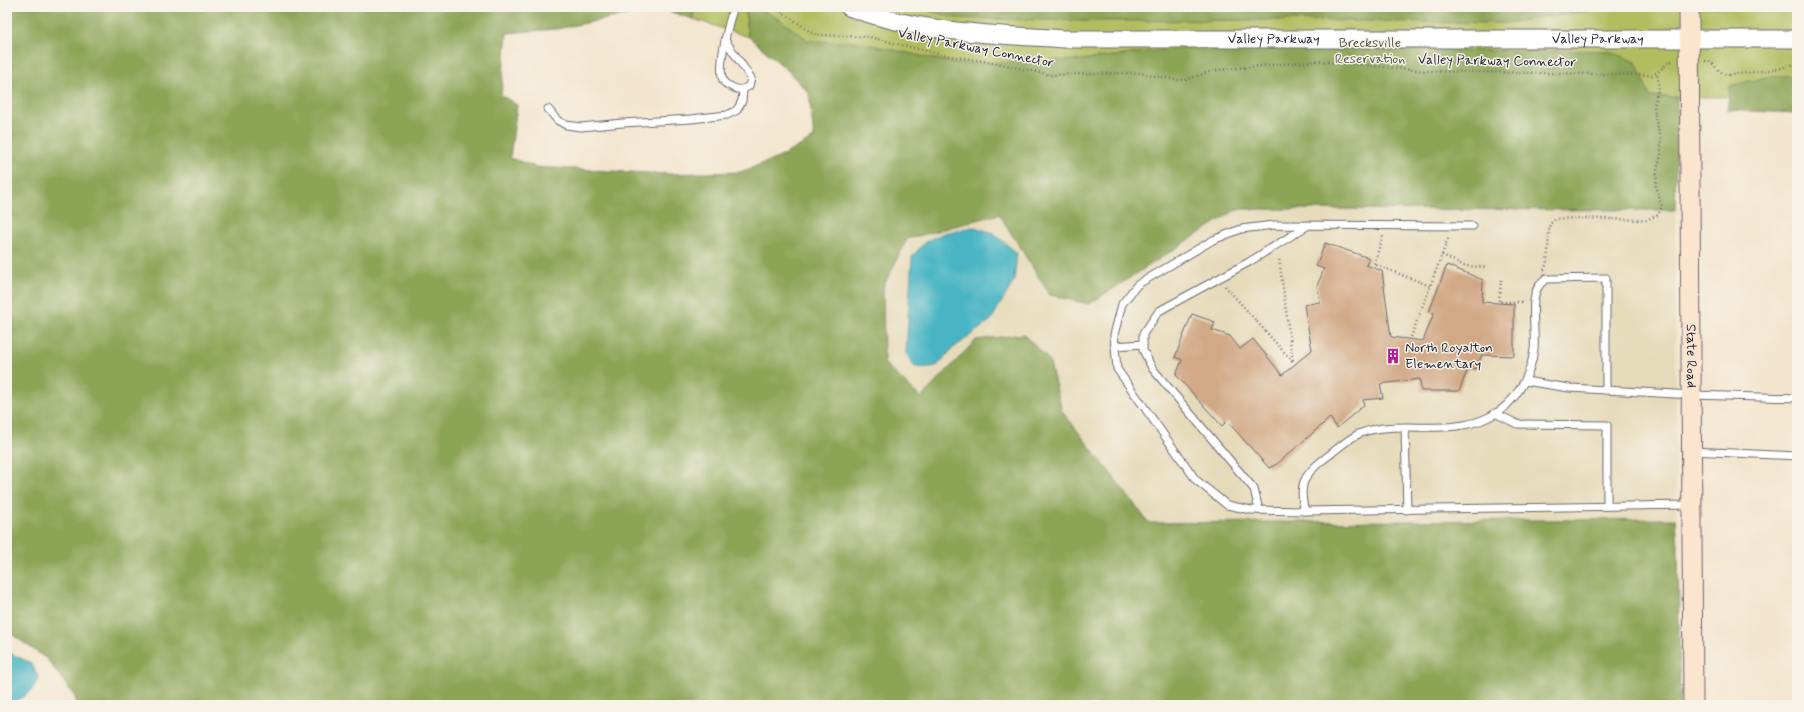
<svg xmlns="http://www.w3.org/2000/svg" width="1804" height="712" viewBox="0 0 1804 712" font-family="Mynerve,sans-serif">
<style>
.built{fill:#e5daba}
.green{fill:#b1bd5f;stroke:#6a704d}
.forest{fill:#8ca456;stroke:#576348}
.water{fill:#49b5c4;stroke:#366c80}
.building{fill:#d1a986}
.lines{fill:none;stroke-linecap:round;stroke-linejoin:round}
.service-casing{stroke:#6b666e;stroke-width:9}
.tertiary-casing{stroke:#6b666e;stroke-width:19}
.secondary-casing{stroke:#6b666e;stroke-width:21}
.path{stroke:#6b666e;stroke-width:2.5;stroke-dasharray:1 3;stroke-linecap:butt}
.service{stroke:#fff;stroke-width:7}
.tertiary{stroke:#fff;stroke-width:17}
.secondary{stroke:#fbe5cf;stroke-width:19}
.labels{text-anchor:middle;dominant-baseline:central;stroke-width:3;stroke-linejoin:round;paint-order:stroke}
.street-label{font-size:14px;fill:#22223b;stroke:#f7f3e8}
.park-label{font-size:14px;fill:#545848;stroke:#f7f3e8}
.poi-label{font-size:14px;fill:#22223b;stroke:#f7f3e8;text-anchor:start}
</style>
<rect width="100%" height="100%" fill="#f7f3e8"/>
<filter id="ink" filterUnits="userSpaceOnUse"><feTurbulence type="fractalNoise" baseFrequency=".025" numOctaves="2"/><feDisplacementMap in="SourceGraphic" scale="8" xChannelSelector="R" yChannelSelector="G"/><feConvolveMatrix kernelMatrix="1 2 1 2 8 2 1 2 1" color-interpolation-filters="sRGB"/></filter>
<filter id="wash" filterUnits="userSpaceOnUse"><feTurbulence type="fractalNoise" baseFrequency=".012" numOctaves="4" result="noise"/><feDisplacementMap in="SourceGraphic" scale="16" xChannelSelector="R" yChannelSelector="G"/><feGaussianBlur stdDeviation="0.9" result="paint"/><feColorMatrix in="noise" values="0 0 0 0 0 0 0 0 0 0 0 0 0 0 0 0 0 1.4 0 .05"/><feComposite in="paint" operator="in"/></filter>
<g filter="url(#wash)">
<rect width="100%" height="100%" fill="#f3e5cd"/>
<path class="built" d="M1237,209L1675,210L1676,519L1149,523L1062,411L1049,360L976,340L921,398L884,363L883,287L907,239L999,214L1050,295L1089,304Z"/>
<path class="green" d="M656,7H1797V97L1046,96L833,64Z"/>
<g class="forest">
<path d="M7,7H694L693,19L659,8L557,29L507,33L501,95L517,105L510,158L536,167L667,174L740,172L778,158L814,138L809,93L786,69L748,36L745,7H755L779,19L809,41L858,42L957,64L1080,60L1171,49L1608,51L1636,62L1650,97H1677L1675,210L1237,209L1089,304L1050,295L999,214L907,239L883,287L884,363L921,398L976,340L1024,334L1049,360L1062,411L1149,523L1676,519L1678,546L1680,705H77L75,697L47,659L7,631Z"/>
<path d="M916,7H1613L1505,23L1287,20L1086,21L955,18Z"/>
<path d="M1797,75V113L1727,110L1730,86L1766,77Z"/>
</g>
<g class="water">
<path d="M974,227L993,233L1017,253L1014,281L991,320L952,349L937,366L921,368L914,366L906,353L912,257L925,242L944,233Z"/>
<path d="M7,652L31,663L39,678L31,691L11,705H7Z"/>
</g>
<g id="blocks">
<path class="building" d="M1325,243L1369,258L1366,265L1382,271L1391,337L1423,341L1434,313L1429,312L1447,265L1483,280L1482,302L1514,304V356L1482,355L1476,369H1468L1459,391H1421L1420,379L1380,384L1383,398L1363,400L1364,405L1337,428L1330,418L1277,464L1269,468L1227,421L1222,426L1176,375L1182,360L1175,357L1192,314L1215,322L1212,330L1230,336L1240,349L1253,339L1282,375L1312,350L1304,305L1320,302L1317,286L1324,269L1316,266Z"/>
</g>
</g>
<g filter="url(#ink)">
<use href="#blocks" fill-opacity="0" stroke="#6b666e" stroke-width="1"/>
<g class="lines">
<defs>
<g id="service">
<path d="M725,40L751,78L749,86C743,90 738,91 732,87C730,86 725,84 724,82C716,71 729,20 734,7"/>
<path d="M548,109L557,120L566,125L581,127L623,123L691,119L727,115L737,110L742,101L743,90"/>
<path d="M1115,346L1143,344"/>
<path d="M1525,381L1569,388L1606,390"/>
<path d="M1495,413L1517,424L1607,425V506"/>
<path d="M1405,428L1407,510"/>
<path d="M1692,451L1797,456"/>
<path d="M1690,505L1305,511C1298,486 1303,475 1324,459C1335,451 1348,438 1361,433C1400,419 1449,437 1489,417C1515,405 1531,376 1534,349C1536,333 1529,298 1539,286C1541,283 1544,281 1546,279L1606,278V390L1692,395L1797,398"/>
<path d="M1259,510L1254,489L1152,368L1143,350V334L1159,311L1249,262L1307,226"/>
<path d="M1305,511L1251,510L1227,505L1196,480L1117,369L1114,335L1122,304L1137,285L1213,240L1241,229L1274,225L1473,226"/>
</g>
<g id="tertiary">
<path id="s1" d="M849,7C918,33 991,34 1063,39H1797"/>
</g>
<g id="secondary">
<path id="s2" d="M1689,7L1693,705"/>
</g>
</defs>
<use href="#service" class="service-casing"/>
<use href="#tertiary" class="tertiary-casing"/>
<use href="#secondary" class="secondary-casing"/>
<g class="path">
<path d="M775,7L812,33L820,35L869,37L939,54L1001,64L1050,75L1120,73H1140L1177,80H1185L1212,71L1226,69L1317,61L1427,71L1652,75C1661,72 1665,63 1674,60"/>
<path d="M1705,61C1717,62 1715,73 1730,75L1778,69L1797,63"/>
<path d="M1383,236L1374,264L1430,286"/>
<path d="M1442,255L1465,266L1486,267"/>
<path d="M1544,270C1550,260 1547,238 1550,224L1556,219L1573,218L1646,220L1658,215L1662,207L1656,186L1657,170L1661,155V139L1655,118L1654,105L1659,87L1657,73"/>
<path d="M1501,280L1499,302H1525"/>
<path d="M1225,286L1293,362L1279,258"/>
<path d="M1411,337L1449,236"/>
</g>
<use href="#service" class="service"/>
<use href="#tertiary" class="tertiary"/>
<use href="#secondary" class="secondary"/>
</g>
</g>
<defs>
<symbol id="building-bare" viewBox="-9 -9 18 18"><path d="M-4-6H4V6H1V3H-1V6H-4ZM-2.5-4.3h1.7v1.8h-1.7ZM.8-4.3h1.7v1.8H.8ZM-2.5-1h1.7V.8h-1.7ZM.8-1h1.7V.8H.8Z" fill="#b5179e" stroke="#f7f3e8" stroke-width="2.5" paint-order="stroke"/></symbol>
</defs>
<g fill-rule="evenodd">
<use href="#building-bare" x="1382" y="345" width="22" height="22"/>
</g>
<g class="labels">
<g class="street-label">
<text stroke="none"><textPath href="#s1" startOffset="428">Valley Parkway</textPath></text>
<text stroke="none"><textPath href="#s1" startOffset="752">Valley Parkway</textPath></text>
<text transform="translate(976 48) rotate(11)">Valley Parkway Connector</text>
<text transform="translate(1497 61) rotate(1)">Valley Parkway Connector</text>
<text stroke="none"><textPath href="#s2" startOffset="349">State Road</textPath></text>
</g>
<g class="park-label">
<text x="1370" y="43">Brecksville<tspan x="1370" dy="16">Reservation</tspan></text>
</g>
<g class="poi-label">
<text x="1405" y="348">North Royalton<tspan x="1405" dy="16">Elementary</tspan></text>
</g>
</g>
<rect width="1804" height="712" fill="none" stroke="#f7f3e8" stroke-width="24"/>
</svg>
